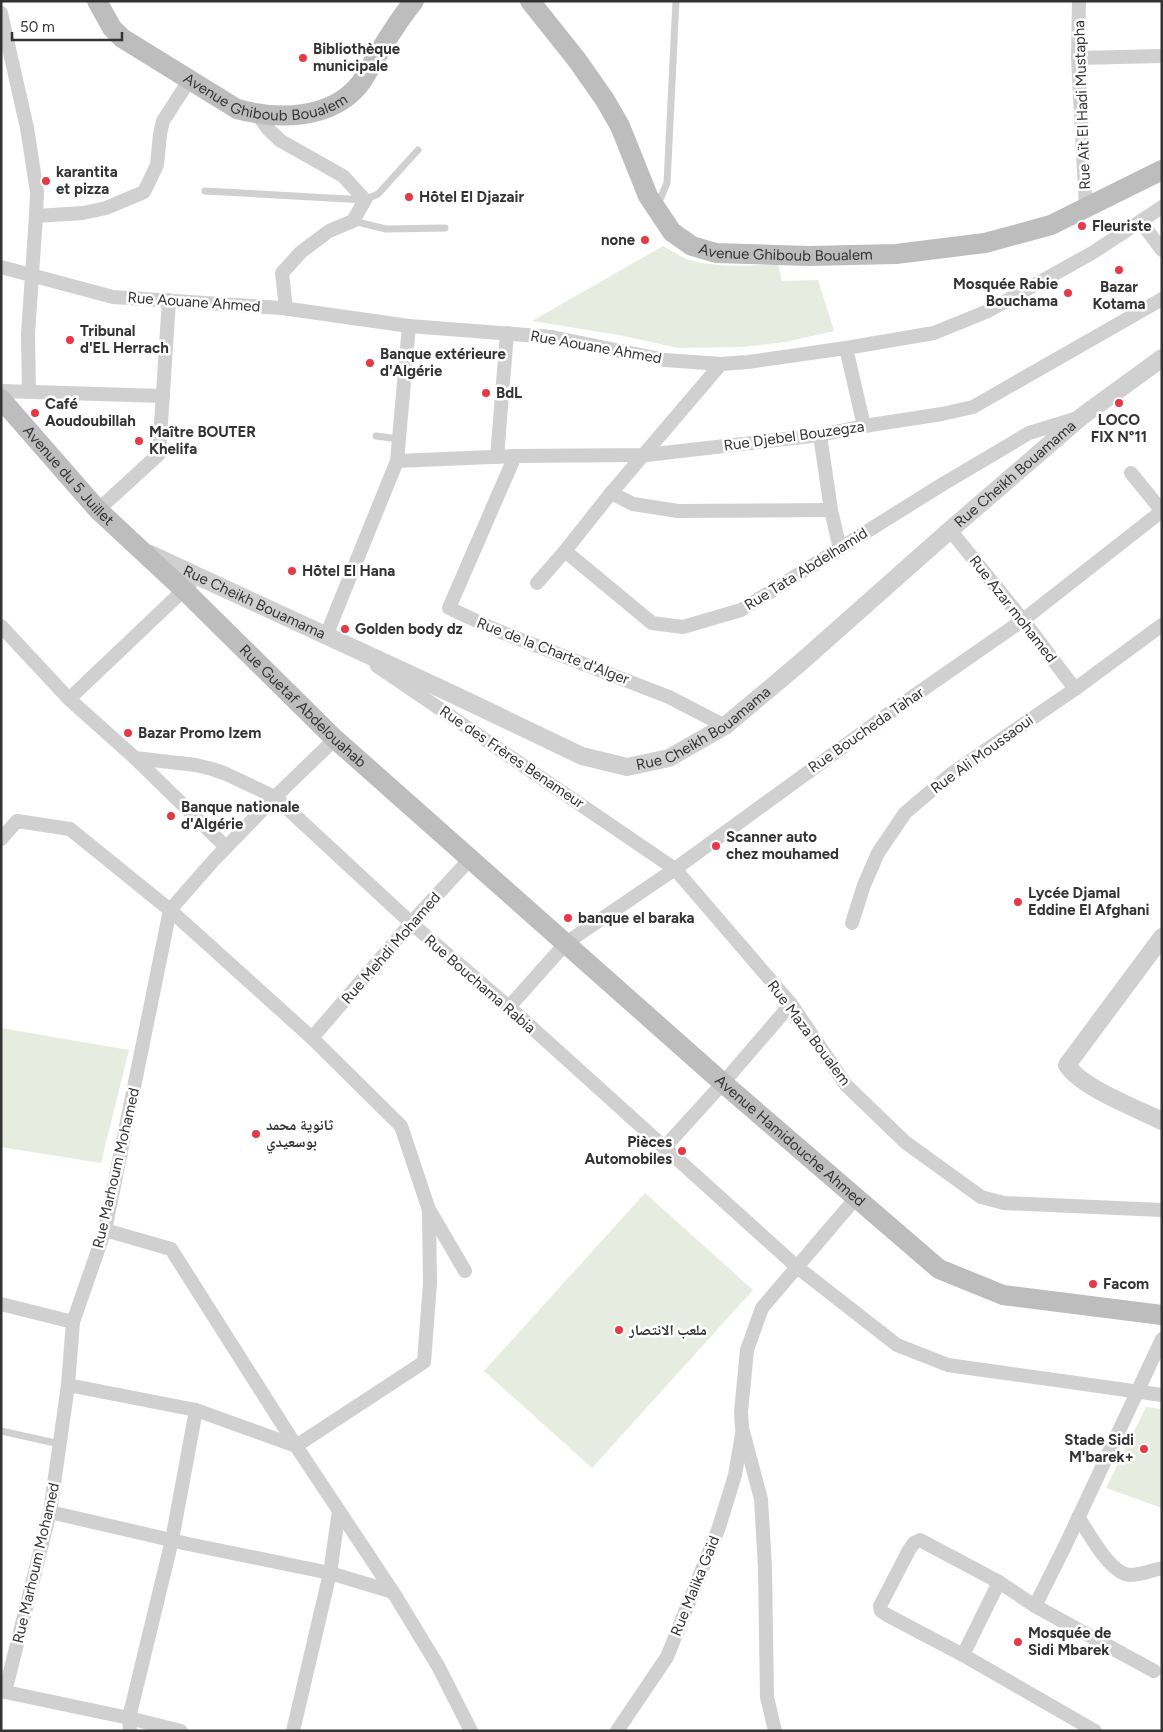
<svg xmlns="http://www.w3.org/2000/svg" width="1163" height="1732" viewBox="0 0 1163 1732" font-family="Figtree,'Noto Naskh Arabic',sans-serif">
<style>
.green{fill:#e6ecdf}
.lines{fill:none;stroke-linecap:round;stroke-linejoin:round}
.service{stroke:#d0d0d0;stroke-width:7}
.minor{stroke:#d0d0d0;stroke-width:14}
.tertiary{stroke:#d0d0d0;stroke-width:18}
.secondary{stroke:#bdbdbd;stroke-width:20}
.poi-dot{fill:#e63946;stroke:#fff;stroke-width:2}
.labels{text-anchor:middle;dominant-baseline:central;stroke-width:5;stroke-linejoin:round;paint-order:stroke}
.poi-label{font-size:15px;font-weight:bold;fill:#333;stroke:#fff;text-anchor:start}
.street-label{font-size:15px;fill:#333;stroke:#fff}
</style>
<rect width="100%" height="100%" fill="#fff"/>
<g class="green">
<path d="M663,246C671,250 679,256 687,259C713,268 751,266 778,264L782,281L818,280L834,331L785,342L744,347L678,348L619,335L532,321Z"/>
<path d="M1,1028L129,1050L101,1163L1,1147Z"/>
<path d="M645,1193L753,1290L592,1468L484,1371Z"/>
<path d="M1146,1407L1162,1409V1508L1106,1488Z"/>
</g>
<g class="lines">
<g class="service">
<path d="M205,191L365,200L378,194L418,150"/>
<path d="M658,204L667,183L676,1"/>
<path d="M353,221L386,229L445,228"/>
<path d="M376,436L399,439"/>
<path d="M1,1431L60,1444"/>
</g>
<g class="minor">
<path d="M1079,1L1078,58L1086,209"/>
<path d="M1,13L27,128L37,192L36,216L28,334L29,392"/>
<path d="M1078,58L1162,56"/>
<path d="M258,115L268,129L281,141L343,176L365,200L353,221L329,231L301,252L282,273L286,308"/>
<path d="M36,216L83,213L106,208L144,192L157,165L160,134L163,121L190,79"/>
<path d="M1141,222L1162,250"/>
<path d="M1,267L113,297L282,308L409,326L552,337L665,360L721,364L748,362L846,348L934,333L988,311L1092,253L1162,207"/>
<path d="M846,348L864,426"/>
<path d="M721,364L611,493L565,551L652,623L683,627L741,610L943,484L1029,433L1078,418"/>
<path d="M1,391L163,396"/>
<path d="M820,435L831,510L840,549"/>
<path d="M515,456L449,608L496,630L669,697L725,726"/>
<path d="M497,457L507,333"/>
<path d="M397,461L515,456L646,455L820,435L864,426L942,414L973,407L1162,299"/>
<path d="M611,493L633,504L678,511L831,510"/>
<path d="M98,510L159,454L169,300"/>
<path d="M950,530L1023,620L1075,689"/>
<path d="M537,583L565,551"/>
<path d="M1,626L69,699L135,758L226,847"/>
<path d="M326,636L397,461L409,326"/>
<path d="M377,666L675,869L791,1004L846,1085L905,1142L981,1197L1004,1203L1162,1210"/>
<path d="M69,699L190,584"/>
<path d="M135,758L196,765L212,769L224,773L275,797L411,923L509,1007L797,1267L897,1345L948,1365L1162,1395"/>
<path d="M1,839L17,821L70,829L170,910L312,1038L401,1126L429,1210L430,1283L424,1362L296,1446L196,1410L68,1385"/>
<path d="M852,923L864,885L878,853L905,813L951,774L1075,689L1162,625"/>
<path d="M509,1007L566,943L675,869L895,709L1023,620L1162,511L1131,473"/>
<path d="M312,1038L411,923L471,858"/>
<path d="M664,1148L723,1083L791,1004"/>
<path d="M430,1211L465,1271"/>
<path d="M105,1230L171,1249L296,1446L393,1592L438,1666L471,1731"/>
<path d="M1,1304L73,1322"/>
<path d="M50,1512L188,1544L330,1573L393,1592"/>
<path d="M1078,1517C1089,1533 1110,1574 1130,1575C1140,1575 1152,1570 1162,1568"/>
<path d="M1035,1606L1066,1544L1162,1339"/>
<path d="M963,1655L999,1582"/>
<path d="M1,1691L129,1718L181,1731"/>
<path d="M5,1692L50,1512L68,1385L73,1322L105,1230L170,910L213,861L275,797L335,739"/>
<path d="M130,1731L129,1718L172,1540L196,1410"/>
<path d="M293,1731L330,1573L339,1511"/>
<path d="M617,1731L667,1657L719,1527L735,1475L742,1434"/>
<path d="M775,1731L767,1697L765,1568L761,1499L742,1428L741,1412L747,1350L762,1308L855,1199"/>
<path d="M1095,1731L963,1655L887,1615L881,1611L880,1606L909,1550L914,1543L920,1540L999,1582L1035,1606L1154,1671"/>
</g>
<g class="tertiary">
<path id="s1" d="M150,554L446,691L582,756L627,767L669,758L725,726L800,663L950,530L1081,417L1162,358"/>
<path d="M1162,937L1067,1065C1080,1087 1138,1109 1162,1121"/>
</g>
<g class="secondary">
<path id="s2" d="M97,1L112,28L122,38L237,109C277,120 330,120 359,85C365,78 370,67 375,59C387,39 399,19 414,1"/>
<path id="s3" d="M530,1L577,60L605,100L620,126L648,196L672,232L692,246L716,253L809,256L896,254L985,243L1051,225L1162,170"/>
<path id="s4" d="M1,399L98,510L184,590L335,739L723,1083L939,1269L1003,1295L1162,1315"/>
</g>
</g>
<g class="poi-dot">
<circle cx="303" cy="58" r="5"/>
<circle cx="46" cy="181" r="5"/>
<circle cx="409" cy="197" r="5"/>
<circle cx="1082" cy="226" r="5"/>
<circle cx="645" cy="240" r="5"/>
<circle cx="1119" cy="270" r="5"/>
<circle cx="1068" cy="293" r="5"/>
<circle cx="70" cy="340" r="5"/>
<circle cx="370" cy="363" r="5"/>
<circle cx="486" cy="393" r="5"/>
<circle cx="1119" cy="403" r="5"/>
<circle cx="35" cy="413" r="5"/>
<circle cx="139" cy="441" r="5"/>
<circle cx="292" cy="571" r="5"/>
<circle cx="345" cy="629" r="5"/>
<circle cx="128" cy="733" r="5"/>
<circle cx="171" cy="816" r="5"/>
<circle cx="716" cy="846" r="5"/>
<circle cx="1018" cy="902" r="5"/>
<circle cx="568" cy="918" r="5"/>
<circle cx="256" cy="1134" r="5"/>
<circle cx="682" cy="1151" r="5"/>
<circle cx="1093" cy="1284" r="5"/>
<circle cx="619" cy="1330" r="5"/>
<circle cx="1144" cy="1449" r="5"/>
<circle cx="1018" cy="1642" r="5"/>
</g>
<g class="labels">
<g class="poi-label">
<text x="313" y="49">Bibliothèque<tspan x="313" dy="17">municipale</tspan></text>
<text x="56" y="172">karantita<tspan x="56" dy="17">et pizza</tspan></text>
<text x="419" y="197">Hôtel El Djazair</text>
<text x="1092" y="226">Fleuriste</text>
<text x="635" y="240" text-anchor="end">none</text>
<text x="1058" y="284" text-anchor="end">Mosquée Rabie<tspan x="1058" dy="17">Bouchama</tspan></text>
<text x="1119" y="287" text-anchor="middle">Bazar<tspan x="1119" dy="17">Kotama</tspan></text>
<text x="80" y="331">Tribunal<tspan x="80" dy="17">d'EL Herrach</tspan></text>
<text x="380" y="354">Banque extérieure<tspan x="380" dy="17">d'Algérie</tspan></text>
<text x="496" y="393">BdL</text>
<text x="45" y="404">Café<tspan x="45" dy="17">Aoudoubillah</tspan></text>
<text x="1119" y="420" text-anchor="middle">LOCO<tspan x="1119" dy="17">FIX N°11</tspan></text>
<text x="149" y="432">Maître BOUTER<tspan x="149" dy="17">Khelifa</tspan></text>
<text x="302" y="571">Hôtel El Hana</text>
<text x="355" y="629">Golden body dz</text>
<text x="138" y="733">Bazar Promo Izem</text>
<text x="181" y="807">Banque nationale<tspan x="181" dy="17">d'Algérie</tspan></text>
<text x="726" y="837">Scanner auto<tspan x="726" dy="17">chez mouhamed</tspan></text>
<text x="1028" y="893">Lycée Djamal<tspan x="1028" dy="17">Eddine El Afghani</tspan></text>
<text x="578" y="918">banque el baraka</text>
<text x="266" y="1125">ثانوية محمد<tspan x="266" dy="17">بوسعيدي</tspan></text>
<text x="672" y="1142" text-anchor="end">Pièces<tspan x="672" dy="17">Automobiles</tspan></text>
<text x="1103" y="1284">Facom</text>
<text x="629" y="1330">ملعب الانتصار</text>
<text x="1134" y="1440" text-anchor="end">Stade Sidi<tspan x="1134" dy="17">M'barek+</tspan></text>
<text x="1028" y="1633">Mosquée de<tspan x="1028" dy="17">Sidi Mbarek</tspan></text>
</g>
<g class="street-label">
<text stroke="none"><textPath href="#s2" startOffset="206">Avenue Ghiboub Boualem</textPath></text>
<text transform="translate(1082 105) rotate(-92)">Rue Aït El Hadi Mustapha</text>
<text stroke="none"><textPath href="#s3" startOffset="392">Avenue Ghiboub Boualem</textPath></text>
<text transform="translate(194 302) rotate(4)">Rue Aouane Ahmed</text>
<text transform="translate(596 347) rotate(10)">Rue Aouane Ahmed</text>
<text transform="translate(794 436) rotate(-8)">Rue Djebel Bouzegza</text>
<text stroke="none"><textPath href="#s1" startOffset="1015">Rue Cheikh Bouamama</textPath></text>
<text stroke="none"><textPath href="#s4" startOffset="102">Avenue du 5 Juillet</textPath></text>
<text transform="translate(806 569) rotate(-32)">Rue Tata Abdelhamid</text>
<text stroke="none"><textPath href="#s1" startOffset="115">Rue Cheikh Bouamama</textPath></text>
<text transform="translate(1013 609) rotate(52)">Rue Azar mohamed</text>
<text transform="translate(553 651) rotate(21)">Rue de la Charte d'Alger</text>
<text stroke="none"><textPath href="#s4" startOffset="431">Rue Guetaf Abdelouahab</textPath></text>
<text stroke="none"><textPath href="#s1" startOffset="610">Rue Cheikh Bouamama</textPath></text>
<text transform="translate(866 730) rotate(-35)">Rue Boucheda Tahar</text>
<text transform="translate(982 754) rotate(-36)">Rue Ali Moussaoui</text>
<text transform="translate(512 757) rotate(34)">Rue des Frères Benameur</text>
<text transform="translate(391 948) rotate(-49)">Rue Mehdi Mohamed</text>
<text transform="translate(480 984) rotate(41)">Rue Bouchama Rabia</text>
<text transform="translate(809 1033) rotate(53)">Rue Maza Boualem</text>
<text stroke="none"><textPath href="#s4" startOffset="1084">Avenue Hamidouche Ahmed</textPath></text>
<text transform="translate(116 1168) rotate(-77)">Rue Marhoum Mohamed</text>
<text transform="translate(36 1563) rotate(-77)">Rue Marhoum Mohamed</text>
<text transform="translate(695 1586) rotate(-68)">Rue Malika Gaïd</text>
</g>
</g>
<rect width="1163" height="1732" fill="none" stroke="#333333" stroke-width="5"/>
<path d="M12 32v8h110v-8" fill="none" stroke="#333333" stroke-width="2.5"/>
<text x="20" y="32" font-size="15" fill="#333333" stroke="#ffffff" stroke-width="4" paint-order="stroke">50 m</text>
</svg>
